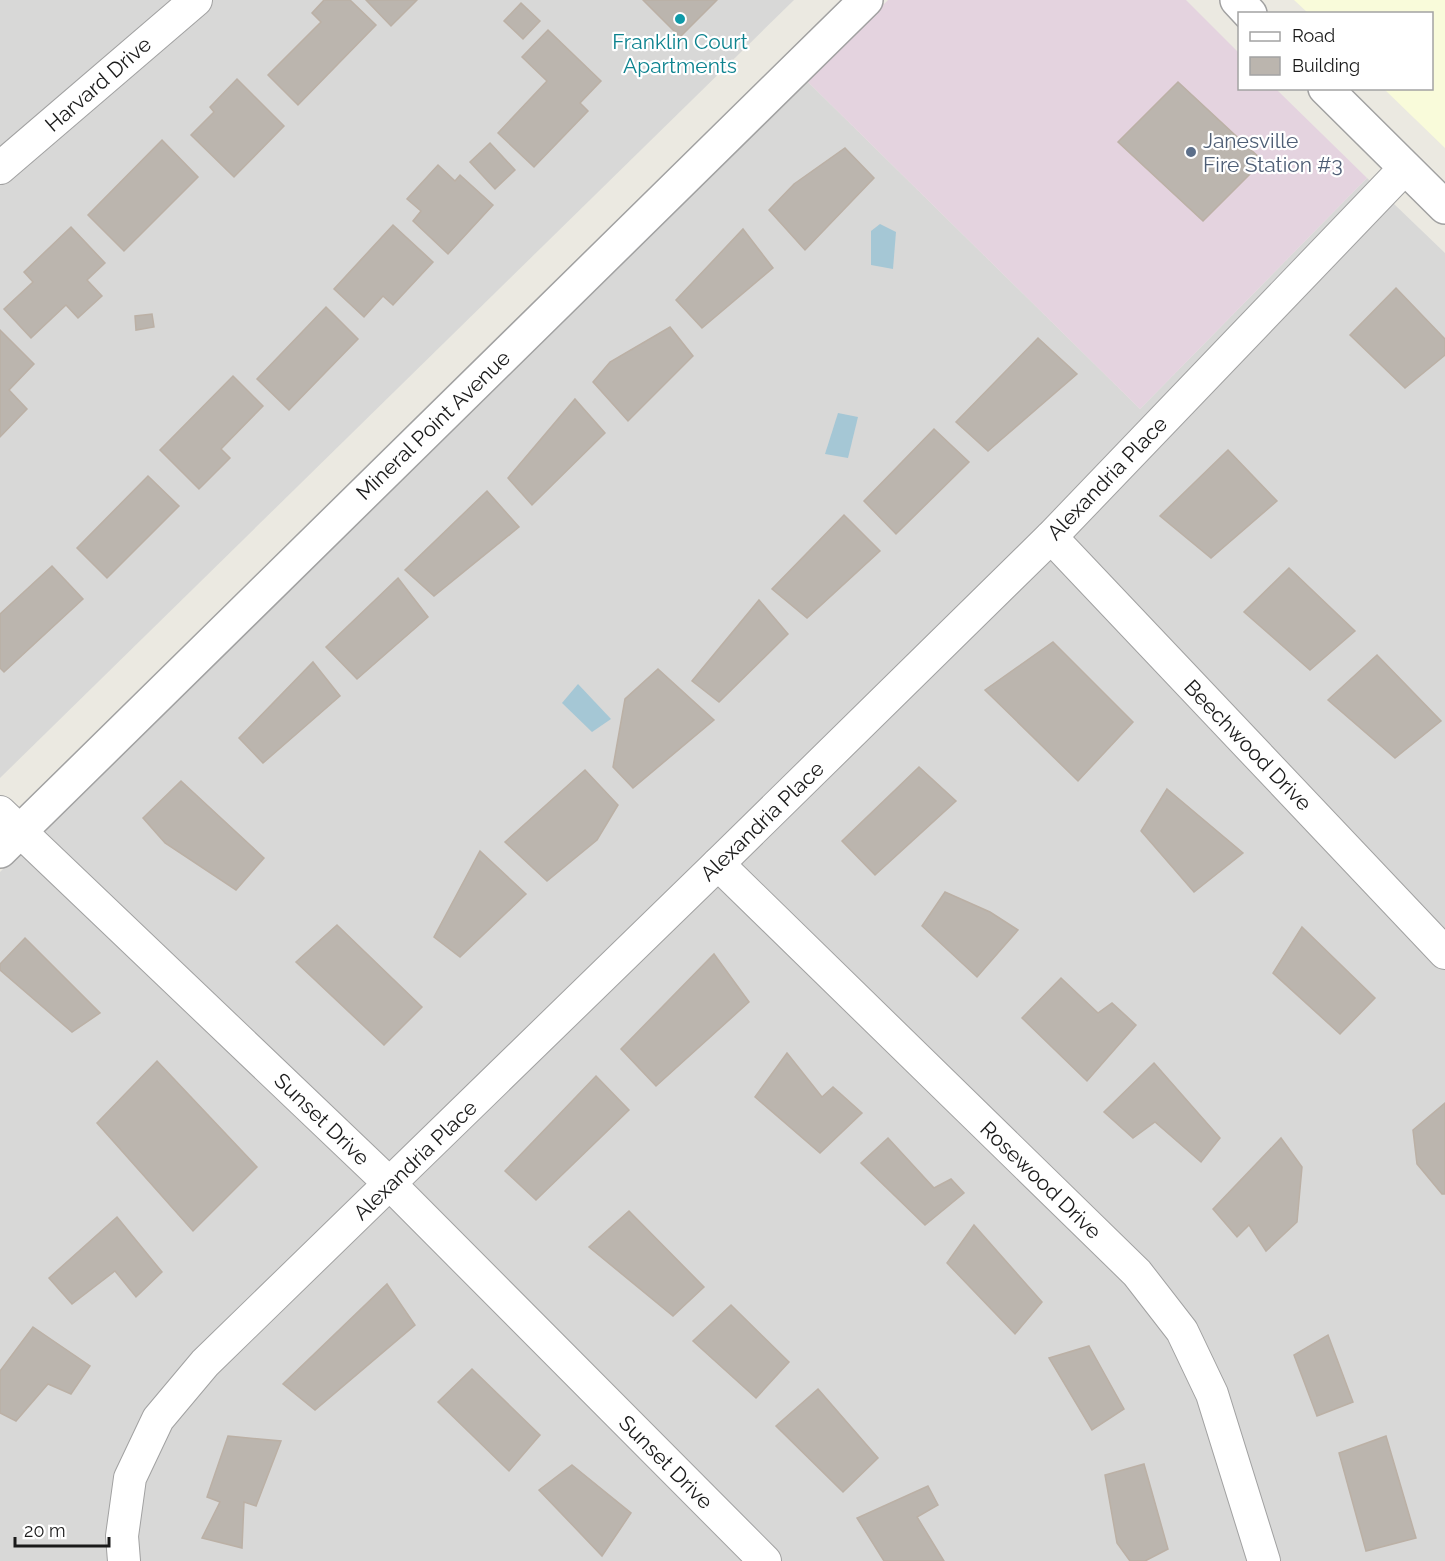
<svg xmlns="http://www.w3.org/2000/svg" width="1445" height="1561" viewBox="0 0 1445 1561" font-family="Raleway,sans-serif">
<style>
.residential{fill:#d8d8d7}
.industrial{fill:#e4d3df}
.education{fill:#f9fbda}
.water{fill:#a5c7d5}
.building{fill:#bbb5ae;stroke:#bbb0a5;stroke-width:1.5}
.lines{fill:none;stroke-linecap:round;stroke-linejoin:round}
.minor-casing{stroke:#a1a1a1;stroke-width:34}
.tertiary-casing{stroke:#a1a1a1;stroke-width:36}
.minor{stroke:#fff;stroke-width:32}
.tertiary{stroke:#fff;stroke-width:33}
.culture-dot{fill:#0f9aa8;stroke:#fff;stroke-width:2}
.service-dot{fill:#5c6f8a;stroke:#fff;stroke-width:2}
.labels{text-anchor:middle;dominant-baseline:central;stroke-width:4.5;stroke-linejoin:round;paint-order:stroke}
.culture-label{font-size:21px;fill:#0d838f;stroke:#fff}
.street-label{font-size:21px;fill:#1a1a1a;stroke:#fff}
.service-label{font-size:21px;fill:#4e5e75;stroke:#fff;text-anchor:start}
</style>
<rect width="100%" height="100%" fill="#ebe9e1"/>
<g class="residential">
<path d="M0,0H794L0,778Z"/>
<path d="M808,82L1140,409L1367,178L1445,253V1561H0V872Z"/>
</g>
<path class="industrial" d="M888,0H1186L1239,53L1240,88L1276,89L1367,178L1140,409L808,82Z"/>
<path class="education" d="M1294,0H1445V148L1384,89L1432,88V14L1308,13Z"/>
<g class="water">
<path d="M880,224L896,232L893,269L871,265V231Z"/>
<path d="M838,413L858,417L848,458L825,454Z"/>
<path d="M578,684L611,719L592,732L562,703Z"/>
</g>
<g class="building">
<path d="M324,0H350L376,25L298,105L268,75L321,22L312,13Z"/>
<path d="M366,0H417L391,26Z"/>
<path d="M643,0H717L680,37Z"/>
<path d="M521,3L540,21L523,39L504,21Z"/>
<path d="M548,30L601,81L580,103L588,111L534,167L498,133L547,81L522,57Z"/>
<path d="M237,79L284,126L234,177L191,135L214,112L210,107Z"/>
<path d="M1178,82L1263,161L1203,221L1118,142Z"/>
<path d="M162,140L198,177L124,251L88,215Z"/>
<path d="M490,143L515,170L495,189L470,162Z"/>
<path d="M845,148L874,178L805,250L769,210L794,184Z"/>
<path d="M438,165L455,181L460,175L493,205L448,254L413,221L421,211L407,199Z"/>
<path d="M393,225L433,262L393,305L383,296L364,317L334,289Z"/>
<path d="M71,227L105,263L87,280L102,296L78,318L66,305L31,338L4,309L33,282L24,272Z"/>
<path d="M743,229L773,268L702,328L676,300Z"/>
<path d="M1396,288L1445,339V355L1405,388L1350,335Z"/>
<path d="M326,307L358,339L289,410L257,379Z"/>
<path d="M152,314L154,327L136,330L135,316Z"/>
<path d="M670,327L693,356L628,421L593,382L610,362Z"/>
<path d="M0,330L34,364L9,390L27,409L0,437Z"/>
<path d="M1038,338L1077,374L988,451L956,422Z"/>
<path d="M233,376L263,406L221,449L230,458L199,489L160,450Z"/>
<path d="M575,399L605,433L532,505L508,478Z"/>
<path d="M934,429L969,462L896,534L864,501Z"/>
<path d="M1228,450L1277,501L1211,558L1160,516Z"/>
<path d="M148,476L179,506L107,578L77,548Z"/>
<path d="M487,491L519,527L434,596L405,570Z"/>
<path d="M844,515L880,551L807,618L772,589Z"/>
<path d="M52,566L83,599L4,672L0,668V614Z"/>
<path d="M1289,568L1355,631L1310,670L1244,612Z"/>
<path d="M398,578L428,617L357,679L326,647Z"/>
<path d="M759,600L788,634L719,702L692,681Z"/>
<path d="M1053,642L1133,722L1078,781L985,690Z"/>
<path d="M1377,655L1441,721L1395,758L1328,700Z"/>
<path d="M313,662L340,696L263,763L239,738Z"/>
<path d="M658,669L714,720L633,788L613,767L625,699Z"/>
<path d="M919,767L956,801L875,875L842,841Z"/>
<path d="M585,770L618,805L597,840L547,881L505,842Z"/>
<path d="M181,781L264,858L236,890L165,843L143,818Z"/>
<path d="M1167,789L1243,853L1194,892L1141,831Z"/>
<path d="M480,851L526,894L460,957L434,937Z"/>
<path d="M945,892L990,912L1018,930L977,977L922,926Z"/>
<path d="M337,925L422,1007L384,1045L296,962Z"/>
<path d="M1302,927L1375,998L1340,1034L1273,973Z"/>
<path d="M25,938L100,1013L72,1032L0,970V964Z"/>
<path d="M714,954L749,1002L656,1086L621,1049Z"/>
<path d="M1061,978L1098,1013L1112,1003L1136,1025L1087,1081L1022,1018Z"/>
<path d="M787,1053L822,1097L833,1087L862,1113L820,1153L755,1097Z"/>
<path d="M157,1061L257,1167L193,1231L97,1123Z"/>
<path d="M1154,1063L1220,1138L1201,1162L1155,1122L1133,1138L1104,1112Z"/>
<path d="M596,1076L629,1110L536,1200L505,1171Z"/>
<path d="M1445,1103V1194H1442L1417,1164L1413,1130Z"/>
<path d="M888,1138L934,1188L951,1179L964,1193L925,1225L861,1163Z"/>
<path d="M1281,1138L1302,1167L1297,1222L1266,1251L1249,1225L1237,1237L1213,1209Z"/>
<path d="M629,1211L704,1287L673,1316L589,1247Z"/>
<path d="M117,1217L162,1272L136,1297L115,1271L72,1304L49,1278Z"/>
<path d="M974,1225L1042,1302L1015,1334L947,1263Z"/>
<path d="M387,1284L415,1325L315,1410L283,1384Z"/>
<path d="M731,1305L789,1362L756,1398L693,1341Z"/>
<path d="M33,1327L90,1366L71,1394L48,1384L16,1421L0,1413V1371Z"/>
<path d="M1328,1335L1353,1402L1317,1416L1294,1355Z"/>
<path d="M1089,1346L1124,1409L1092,1430L1049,1358Z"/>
<path d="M472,1369L540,1435L509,1471L438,1402Z"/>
<path d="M818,1389L878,1458L843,1492L776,1426Z"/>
<path d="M228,1436L281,1441L256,1506L244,1502L242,1548L202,1538L220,1502L207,1497Z"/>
<path d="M1386,1436L1416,1538L1366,1551L1339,1453Z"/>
<path d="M1144,1464L1168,1549L1145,1561H1130L1117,1543L1105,1475Z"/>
<path d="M572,1465L631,1513L602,1556L539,1490Z"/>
<path d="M928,1486L938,1505L917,1517L944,1561H884L857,1518Z"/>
</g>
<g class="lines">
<defs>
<g id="minor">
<path d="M0,168L196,0"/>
<path d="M1051,537L1445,953"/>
<path d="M0,812L390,1184L765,1561"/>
<path d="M718,864L1137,1273L1182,1331L1212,1394L1264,1561"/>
<path d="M124,1561L122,1536L130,1478L158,1419L205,1363L718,864L1051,537L1405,168"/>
</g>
<g id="tertiary">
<path d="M1237,0L1250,14"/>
<path d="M1325,88L1445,207"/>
<path d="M0,851L866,0"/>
</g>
</defs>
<use href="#minor" class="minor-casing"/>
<use href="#tertiary" class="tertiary-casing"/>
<use href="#minor" class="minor"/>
<use href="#tertiary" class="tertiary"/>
</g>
<circle class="culture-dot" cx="680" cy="19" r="6"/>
<circle class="service-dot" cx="1191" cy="152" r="6"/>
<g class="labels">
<g class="culture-label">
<text x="680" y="41">Franklin Court<tspan x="680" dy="24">Apartments</tspan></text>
</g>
<g class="street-label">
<text transform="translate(98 84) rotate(-41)">Harvard Drive</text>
<text transform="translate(433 425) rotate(-44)">Mineral Point Avenue</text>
<text transform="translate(1107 478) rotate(-46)">Alexandria Place</text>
<text transform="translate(1248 745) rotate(46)">Beechwood Drive</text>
<text transform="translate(762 821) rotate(-44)">Alexandria Place</text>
<text transform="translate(322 1119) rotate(44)">Sunset Drive</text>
<text transform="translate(415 1160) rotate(-44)">Alexandria Place</text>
<text transform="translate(1041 1180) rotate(44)">Rosewood Drive</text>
<text transform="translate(666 1462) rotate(45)">Sunset Drive</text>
</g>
<g class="service-label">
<text x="1203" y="140">Janesville<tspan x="1203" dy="24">Fire Station #3</tspan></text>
</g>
</g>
<rect x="1238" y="12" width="195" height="78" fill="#ffffff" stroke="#a3a3a3" stroke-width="1.5"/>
<rect x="1250" y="32" width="30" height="9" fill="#ffffff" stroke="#a3a3a3" stroke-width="1.5"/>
<text x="1292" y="42" font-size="18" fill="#1a1a1a">Road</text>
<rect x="1250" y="57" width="30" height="18" fill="#bbb5ae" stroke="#a3a3a3" stroke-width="1.5"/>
<text x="1292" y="72" font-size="18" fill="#1a1a1a">Building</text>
<path d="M15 1537v9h94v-9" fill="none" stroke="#1a1a1a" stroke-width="3"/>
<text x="24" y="1537" font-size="18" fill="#1a1a1a" stroke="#ffffff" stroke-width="4.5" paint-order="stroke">20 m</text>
</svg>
